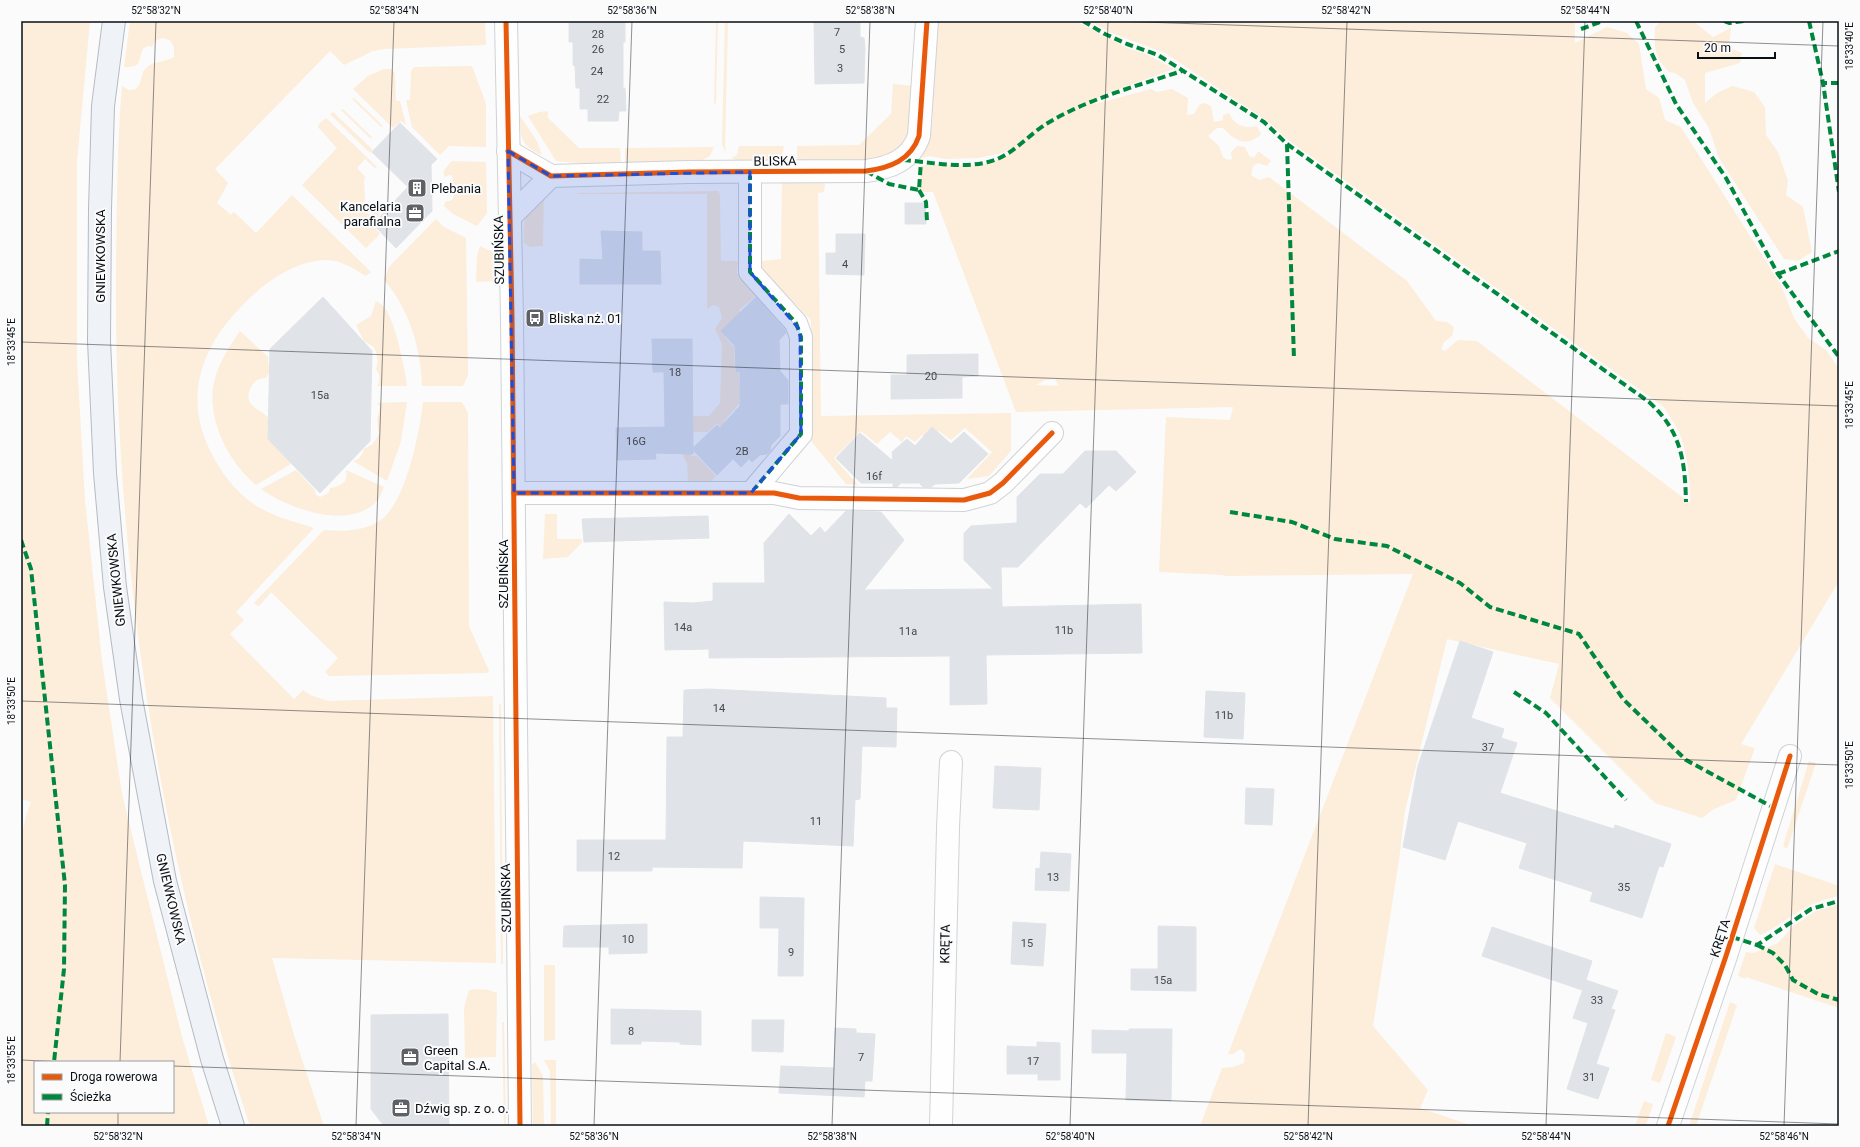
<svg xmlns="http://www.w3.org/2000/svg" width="1860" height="1147" viewBox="0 0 1860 1147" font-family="Roboto,sans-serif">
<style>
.green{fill:#fdeddb;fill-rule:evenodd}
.building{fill:#e0e4e9;stroke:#e0e4e8}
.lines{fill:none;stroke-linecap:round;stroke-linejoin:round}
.minor-casing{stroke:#cfd2d6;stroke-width:24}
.primary-casing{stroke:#b4bbc2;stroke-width:24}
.minor{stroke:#fefefe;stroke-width:22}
.primary{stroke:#eff2f7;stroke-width:22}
.quiet{stroke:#00873e;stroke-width:4;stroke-dasharray:8 4;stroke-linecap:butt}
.cycleway-casing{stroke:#fbfbfb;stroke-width:8}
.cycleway{stroke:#e8590c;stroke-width:5}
.marked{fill:#1d4ed8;fill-opacity:0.2;stroke:#1d4ed8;stroke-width:3;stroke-dasharray:8 5;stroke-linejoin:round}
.ticks{fill:none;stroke:#090f16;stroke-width:1;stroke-opacity:0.45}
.labels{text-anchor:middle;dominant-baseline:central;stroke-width:4;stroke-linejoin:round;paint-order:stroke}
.number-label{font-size:11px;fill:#42484e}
.street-label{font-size:13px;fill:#090f16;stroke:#fbfbfb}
.poi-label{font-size:13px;fill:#090f16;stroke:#fbfbfb;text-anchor:start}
.neatline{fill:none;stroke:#090f16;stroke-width:1.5}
.ticks-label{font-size:10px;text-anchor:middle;fill:#090f16}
</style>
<rect width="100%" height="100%" fill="#fbfbfb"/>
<g class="green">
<path d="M21,21H90L77,162V361L85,500L102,661L122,794L182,1037L209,1126H21V837L26,816L31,802L21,799ZM35,1062H173V1112H35Z"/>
<path d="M130,21H485L486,45L385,49L373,51L344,65L330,51L215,169L228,183L217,203L231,215L234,212L256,233L292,195L371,272L366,276C354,269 341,260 327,260C299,260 271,278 252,296C202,342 179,397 215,460C225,478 240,496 258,507C275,517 295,522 314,528L236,612L244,620L230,634L294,699L303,690L310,695L328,701L493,696L496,963L272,958L294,1035L324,1126H250C157,848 113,553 116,261C117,202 117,144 122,86L129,90L136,89C143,82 140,73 147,67C154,61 166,62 174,57V47L170,40L162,38L155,41L152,47L147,46L143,49C137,62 143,67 124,67Z"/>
<path d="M716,21H718L716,103L714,104Z"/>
<path d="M725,21H728L725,146L726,154L722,144Z"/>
<path d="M938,21H1076L1127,48L1146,54L1174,69L1100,96L1095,104L1151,89L1157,92L1172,89L1188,98L1187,115L1194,114L1199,105L1204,103L1211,106L1214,122L1223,120V115L1229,113C1234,125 1244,129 1257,126L1261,134C1247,148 1235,141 1223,128H1217L1208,136L1219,146L1223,157L1228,160L1232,159L1231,152L1237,146L1245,147L1249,156L1254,158L1258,151L1271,161L1267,166L1258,163L1253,166L1251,175L1259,180L1269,177L1407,281L1436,321L1447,322L1454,327L1452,336L1444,342L1441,349L1445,351L1458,340L1477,341L1690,503C1691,482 1687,451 1679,432C1675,423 1668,415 1664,407L1288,140L1266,120L1165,53L1109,32L1090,21H1575V43L1607,27L1627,33L1639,44L1646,89L1659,98L1665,120L1681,127L1781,285L1794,318L1808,338L1826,350L1839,369V581L1741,744L1755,748L1736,800L1714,809L1702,818L1655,803L1550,698L1559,664L1447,639L1405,811L1399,860L1373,1026L1428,1090L1420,1108L1473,1126H1200L1222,1068L1233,1067L1244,1063L1245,1054L1241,1049L1233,1054H1228L1413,574L1224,576L1223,575L1159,572L1166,417L1230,420L1233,407L1016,412L933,192H920L921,166C960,161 977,175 1015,151L1014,147L1002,153L979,158L946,159L929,156L921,158L928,143L932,126ZM1055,379L1059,386L1036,385L1045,380Z"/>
<path d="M1661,21H1693L1713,37L1731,28L1729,48L1742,53L1740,63L1705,73V103L1717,93L1732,86L1754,92L1765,107L1766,135L1778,152L1788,181L1786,195L1803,207L1812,252L1798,261L1784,259L1719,158L1709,128L1693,103L1685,80L1675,73L1669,72C1654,57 1654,48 1655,27Z"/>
<path d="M472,66L486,104V147L449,146L440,155L412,127L406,100H410L411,71L414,67Z"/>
<path d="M384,69H391L395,73L396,101H400L406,125L401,121L393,128L353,89L368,76Z"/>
<path d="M893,84L914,86L911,131L899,150L877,161L800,162L797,159V146L859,145L891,114Z"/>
<path d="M354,98L383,126L381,127L352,99Z"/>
<path d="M343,109L372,137L371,139L341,110Z"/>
<path d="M548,111V118L579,148H620L621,163H578L556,161L528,116L539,112Z"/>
<path d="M333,112L373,150L370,153L330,114Z"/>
<path d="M520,116L537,141L542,155C521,146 520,138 520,116Z"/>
<path d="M326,118L377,167L375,168L365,159L357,168L366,178L364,179L365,200L361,207L371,216L377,211L380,214L371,224L380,234L366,248L302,185L337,148L318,127L319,124Z"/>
<path d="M739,146H784L782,157L780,161H739L731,158L737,155Z"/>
<path d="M714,147L710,156L699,162H625V148Z"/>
<path d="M452,161L486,162L487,213L477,226L453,214L444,206L445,202L452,200L455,193L461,195L468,191V187L465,185L454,187L452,176L450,175L444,177V170Z"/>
<path d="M782,182H823L825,185L824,192L818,193L821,416L1011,413V451L989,476L967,479L992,452L965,428L951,440L939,431L928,440L922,435L915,442L906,436L902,442L890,432L877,444L861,431L834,458L858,485L846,484L811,441V320L761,269V261L781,259Z"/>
<path d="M718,191L720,194L721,261H738L737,273L785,319L782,322L756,296L739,310L743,317L725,337L734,347L735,372L739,373V385L742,386V397L739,398V404L724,421L728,425L723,429L717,423L708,432H691V456H697L716,476L711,481L688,482L687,463C677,452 689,429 694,416H709L720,403L722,344L715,329L722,318L719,307L713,305L707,309V194H579L576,193Z"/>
<path d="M544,196L543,246L530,247L524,243C523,215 525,216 544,196Z"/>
<path d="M436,219L444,227L466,238L468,375L463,386H422C421,349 409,308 384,280L389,267Z"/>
<path d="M480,246L497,254V281L476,282L477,256Z"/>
<path d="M376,301C378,302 381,304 383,306C395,318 405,369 407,386H377C381,380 380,375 376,369L378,362L376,352L374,347L364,341L356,325L371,316Z"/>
<path d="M240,331L268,357V364L271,370L266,378C259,378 254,381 251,387C241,407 263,409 270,420L267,430L270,439L280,448L291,464L256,485C229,463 206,419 214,382C218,364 229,347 240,331Z"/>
<path d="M407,402L401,441L387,481L353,461C360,459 362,456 364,449L373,444L379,434L377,420L380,407L377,403Z"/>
<path d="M423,402H462L468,413L469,626L489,671L487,673L329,676L325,672L338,658L271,592L260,605L258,606L254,603L324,530C343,532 365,531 381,520C406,502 420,431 423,402Z"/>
<path d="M296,470L315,490L316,495L320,497L329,493L330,488C341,486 349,482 346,470L384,487C381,493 380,499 375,503C347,530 287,508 261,489Z"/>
<path d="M545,514H557V539H582V542L568,557L543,559Z"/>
<path d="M499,703L501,705L503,964H501Z"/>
<path d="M1809,761L1816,763L1787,849L1783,846Z"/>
<path d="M1775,864L1839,886V896C1825,899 1810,904 1798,912C1785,920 1774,929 1760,935L1754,928Z"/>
<path d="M1839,904V1008L1746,977L1745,979L1738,976L1746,952L1754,953L1778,943L1793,926L1816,911Z"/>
<path d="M544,965H555V1040L544,1041Z"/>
<path d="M477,989L489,990L497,993L496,1057L465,1058L464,1008L469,990Z"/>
<path d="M1730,1002L1737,1005L1696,1126H1689Z"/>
<path d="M502,1022H504L506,1126H504Z"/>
<path d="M1666,1033L1676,1037L1660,1083L1651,1080Z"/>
<path d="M544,1060H556V1126H551L550,1071Z"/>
<path d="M535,1062L543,1076L544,1126H533L532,1065Z"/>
<path d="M1644,1101L1653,1104L1646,1126H1635Z"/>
</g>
<g class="building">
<path d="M569,21H625V42H623V88H625L626,111H619L618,121H588V109H580V88H576L575,66L573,65V42H569Z"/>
<path d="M814,21H860V37L864,38L865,48L864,83L815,84Z"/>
<path d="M400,123L437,159L431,165L432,211L396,248L373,224L408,187L372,152Z"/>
<path d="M905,203H925L926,224H905Z"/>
<path d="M601,231L642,232V251H660L661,284H580V259L603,260Z"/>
<path d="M836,234H865L864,275L826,274V253H836Z"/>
<path d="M323,297L372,351L370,441L320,493L268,439L270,349Z"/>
<path d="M756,297L785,330L786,333L779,340L780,371L788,380V404H780V436L771,445L770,451L767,454L760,455L752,462L749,459L741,467L733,459L717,475L693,450V454L655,453L656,459L617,460L616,428L665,427L664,372H653L652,339H692L693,448L717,425L720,428L740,406V371L736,372L735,346L721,331Z"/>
<path d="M978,354V376L962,377V398L891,399V375H907V355Z"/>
<path d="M932,427L951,444L964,432L988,454L959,483L935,484L931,487H923L911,475L918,483H901L897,487H893V483H861L836,458L860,433L893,461L892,452L907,439L915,446Z"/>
<path d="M1085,451H1116L1136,472L1116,491L1109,485L1086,508L1080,503L1018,567H1001L1002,607L1141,604L1142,653L986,655L987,704L950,705V656L709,658V649L665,650L664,602L693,603L713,601V583H765L764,543L789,514L811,536L820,527L825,533L846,511L881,512L904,540L864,590L993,589L964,560V533L971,526L1017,523V497L1040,474H1063Z"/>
<path d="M708,516L709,538L584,542L582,519Z"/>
<path d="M1460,641L1493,652L1471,718L1504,729L1501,738L1517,743L1500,793L1614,829L1615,825L1671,844L1663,867L1659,866L1642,918L1590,901L1593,892L1519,868L1527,843L1458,821L1445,860L1403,847L1418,766Z"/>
<path d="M710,689L886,698V708H897L896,747L862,746L860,799L855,800L853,846L743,841L742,868L652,867V871H577V840H666L667,737H683L684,690Z"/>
<path d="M1206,691L1245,693L1243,739L1204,737Z"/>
<path d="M995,766L1041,768L1039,810L993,808Z"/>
<path d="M1246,788L1274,789L1272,825L1245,824Z"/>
<path d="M1041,852L1071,854L1069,891L1035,890L1036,868L1040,869Z"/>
<path d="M760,897L804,898L803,976H778L779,928H760Z"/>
<path d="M1013,922L1046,924L1043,966L1011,964Z"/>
<path d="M647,924V953L609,954V947H563L564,926Z"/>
<path d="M1158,926L1196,927V991L1131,990V969H1158Z"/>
<path d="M1492,927L1592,961L1586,980L1618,991L1611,1009L1615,1010L1596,1064L1609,1068L1598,1099L1567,1089L1588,1023L1573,1018L1585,983L1582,990L1482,956Z"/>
<path d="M611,1009L701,1011V1045L680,1044V1042L641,1041V1044H611Z"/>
<path d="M448,1014L449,1126H384L371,1109V1015Z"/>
<path d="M752,1020H784L783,1052L752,1051Z"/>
<path d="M835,1028L856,1029V1033L875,1034L872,1081H865L864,1097L779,1093L781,1066L834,1068Z"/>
<path d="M1129,1029H1172L1171,1101L1126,1100L1127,1053H1092V1030L1129,1031Z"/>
<path d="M1037,1042L1060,1043V1080H1038V1074H1007V1046L1037,1047Z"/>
</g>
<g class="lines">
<defs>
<g id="minor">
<path d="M506,21L512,319L520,1126"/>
<path d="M508,151L551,176L689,172L866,171C890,168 911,160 919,136L927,21"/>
<path d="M750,172V272L796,323L801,337V434L751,493"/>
<path d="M510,217L551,176"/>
<path d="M514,493H774L799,498L964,500L990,493L1003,483L1052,433"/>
<path d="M941,1126L948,828L951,762"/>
<path d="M1668,1126L1726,956L1790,756"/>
</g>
<path id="primary" d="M114,21L103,106L100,209L99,341L105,473L115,587L131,699L165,881L212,1059L233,1126"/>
</defs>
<use href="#minor" class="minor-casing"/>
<use href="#primary" class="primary-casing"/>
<use href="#minor" class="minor"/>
<use href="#primary" class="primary"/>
<g class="quiet">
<path d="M1083,21L1105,34L1127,44L1158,55L1264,122L1287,144L1294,359"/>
<path d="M1636,21L1676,104L1726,178L1778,274L1839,357"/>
<path d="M1724,21L1729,23L1744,21"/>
<path d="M1809,21L1823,83"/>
<path d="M1581,29L1603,21"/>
<path d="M1839,83H1823L1839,192"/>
<path d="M1287,144L1649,402C1681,431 1685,460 1686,502"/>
<path d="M903,160C930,162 961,169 988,162C1011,157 1027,136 1046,124C1087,99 1137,86 1182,71"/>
<path d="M866,171L889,184L919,190L921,161"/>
<path d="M750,172V272L796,323L801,337V434L751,493"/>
<path d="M919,190L926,202L927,221"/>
<path d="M1778,274L1839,251"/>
<path d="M1230,512L1292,522L1335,539L1387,546L1460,583L1490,607L1579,634L1623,699L1686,760L1774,808"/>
<path d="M21,540L31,569L65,885L64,969L54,1062"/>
<path d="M1514,692L1546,713L1626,800"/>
<path d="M1732,937L1757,945L1811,909L1839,901"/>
<path d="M1757,945L1773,953L1785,965L1793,980L1818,994L1839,1000"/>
<path d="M47,1126L48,1112"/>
</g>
<defs>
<g id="cycleway">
<path d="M506,21L512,319L520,1126"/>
<path d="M508,151L551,176L689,172L866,171C890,168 911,160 919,136L927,21"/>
<path d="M514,493H774L799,498L964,500L990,493L1003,483L1052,433"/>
<path d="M1668,1126L1726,956L1790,756"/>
</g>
</defs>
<use href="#cycleway" class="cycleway-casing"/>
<use href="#cycleway" class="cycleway"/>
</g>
<path class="marked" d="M508,151L551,176L750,172V272L800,330L801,434L751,493H514Z"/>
<path class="ticks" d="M1114,21L1839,46M21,342L1839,406M21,701L1839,765M21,1060L66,1062M120,1062L156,21M173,1066L1839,1124M118,1126V1112M356,1126L394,21M594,1126L632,21M832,1126L870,21M1070,1126L1108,21M1308,1126L1347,21M1546,1126L1585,21M1784,1126L1823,21"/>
<defs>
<symbol id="building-square" viewBox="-11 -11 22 22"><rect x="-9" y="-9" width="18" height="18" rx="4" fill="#5e6266" stroke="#fbfbfb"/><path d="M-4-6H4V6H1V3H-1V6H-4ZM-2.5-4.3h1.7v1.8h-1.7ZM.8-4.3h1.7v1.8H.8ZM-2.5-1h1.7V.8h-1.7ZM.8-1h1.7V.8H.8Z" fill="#fff"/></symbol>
<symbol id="office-square" viewBox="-11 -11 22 22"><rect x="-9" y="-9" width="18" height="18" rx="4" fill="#5e6266" stroke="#fbfbfb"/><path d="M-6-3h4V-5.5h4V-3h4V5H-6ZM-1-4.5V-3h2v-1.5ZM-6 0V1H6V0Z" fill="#fff"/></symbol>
<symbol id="bus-square" viewBox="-11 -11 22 22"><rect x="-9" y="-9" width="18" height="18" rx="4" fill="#5e6266" stroke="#fbfbfb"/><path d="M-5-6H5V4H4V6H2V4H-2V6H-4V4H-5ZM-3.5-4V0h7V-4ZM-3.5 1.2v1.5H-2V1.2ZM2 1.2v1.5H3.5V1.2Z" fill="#fff"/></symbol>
</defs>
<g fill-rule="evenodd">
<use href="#building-square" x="406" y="177" width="22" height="22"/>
<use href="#office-square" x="404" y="202" width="22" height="22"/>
<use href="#bus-square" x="524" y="307" width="22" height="22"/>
<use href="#office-square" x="399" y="1046" width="22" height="22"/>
<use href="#office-square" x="390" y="1097" width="22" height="22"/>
</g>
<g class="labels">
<g class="number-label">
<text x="837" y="32">7</text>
<text x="598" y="34">28</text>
<text x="598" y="49">26</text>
<text x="842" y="49">5</text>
<text x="840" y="68">3</text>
<text x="597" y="71">24</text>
<text x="603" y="99">22</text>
<text x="845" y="264">4</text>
<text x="675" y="372">18</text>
<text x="931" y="376">20</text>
<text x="320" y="395">15a</text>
<text x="636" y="441">16G</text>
<text x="742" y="451">2B</text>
<text x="874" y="476">16f</text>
<text x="683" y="627">14a</text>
<text x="1064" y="630">11b</text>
<text x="908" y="631">11a</text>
<text x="719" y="708">14</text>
<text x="1224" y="715">11b</text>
<text x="1488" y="747">37</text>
<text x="816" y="821">11</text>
<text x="614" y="856">12</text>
<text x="1053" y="877">13</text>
<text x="1624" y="887">35</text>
<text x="628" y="939">10</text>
<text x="1027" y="943">15</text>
<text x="791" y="952">9</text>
<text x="1163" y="980">15a</text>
<text x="1597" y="1000">33</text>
<text x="631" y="1031">8</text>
<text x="861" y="1057">7</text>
<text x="1033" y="1061">17</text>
<text x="1589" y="1077">31</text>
</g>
<g class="street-label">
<text transform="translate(775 161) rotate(-1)">BLISKA</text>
<text transform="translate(499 250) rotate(-91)">SZUBIŃSKA</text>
<text transform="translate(100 256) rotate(-90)">GNIEWKOWSKA</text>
<text transform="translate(503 574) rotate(-90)">SZUBIŃSKA</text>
<text transform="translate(116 580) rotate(-96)">GNIEWKOWSKA</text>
<text transform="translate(506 898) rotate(-91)">SZUBIŃSKA</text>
<text transform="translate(171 899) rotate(77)">GNIEWKOWSKA</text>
<text transform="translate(1720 938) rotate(-72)">KRĘTA</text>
<text transform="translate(945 944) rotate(-89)">KRĘTA</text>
</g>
<g class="poi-label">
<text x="431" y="188">Plebania</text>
<text x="401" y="206" text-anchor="end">Kancelaria<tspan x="401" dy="15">parafialna</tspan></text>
<text x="549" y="318">Bliska nż. 01</text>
<text x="424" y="1050">Green<tspan x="424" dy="15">Capital S.A.</tspan></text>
<text x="415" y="1108">Dźwig sp. z o. o.</text>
</g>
</g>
<rect width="1860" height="1147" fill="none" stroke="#fbfbfb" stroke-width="44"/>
<rect x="34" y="1061" width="140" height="52" fill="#fbfbfb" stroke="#9a9d9f"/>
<rect x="42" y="1074" width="20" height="6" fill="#e8590c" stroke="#9a9d9f"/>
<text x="70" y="1081" font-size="12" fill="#090f16">Droga rowerowa</text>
<rect x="42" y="1094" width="20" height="6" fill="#00873e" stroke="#9a9d9f"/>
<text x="70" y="1101" font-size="12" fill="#090f16">Ścieżka</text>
<path d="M1698 52v6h77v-6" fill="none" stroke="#090f16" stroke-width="2"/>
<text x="1704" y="52" font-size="12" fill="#090f16" stroke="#fbfbfb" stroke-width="3" paint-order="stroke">20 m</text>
<rect x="22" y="22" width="1816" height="1103" class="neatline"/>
<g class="ticks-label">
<text x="156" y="14">52°58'32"N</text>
<text x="394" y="14">52°58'34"N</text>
<text x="632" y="14">52°58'36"N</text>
<text x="870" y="14">52°58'38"N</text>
<text x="1108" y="14">52°58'40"N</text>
<text x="1346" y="14">52°58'42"N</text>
<text x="1585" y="14">52°58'44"N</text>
<text transform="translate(1849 46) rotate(-90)" y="4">18°33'40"E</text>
<text transform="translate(11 342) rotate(-90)" y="4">18°33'45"E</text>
<text transform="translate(1849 405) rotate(-90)" y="4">18°33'45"E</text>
<text transform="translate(11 701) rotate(-90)" y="4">18°33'50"E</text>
<text transform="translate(1849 765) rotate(-90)" y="4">18°33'50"E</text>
<text transform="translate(11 1060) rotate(-90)" y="4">18°33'55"E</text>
<text x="118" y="1140">52°58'32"N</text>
<text x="356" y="1140">52°58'34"N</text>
<text x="594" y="1140">52°58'36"N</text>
<text x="832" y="1140">52°58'38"N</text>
<text x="1070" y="1140">52°58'40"N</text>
<text x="1308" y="1140">52°58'42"N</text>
<text x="1546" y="1140">52°58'44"N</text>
<text x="1784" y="1140">52°58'46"N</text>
</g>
</svg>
